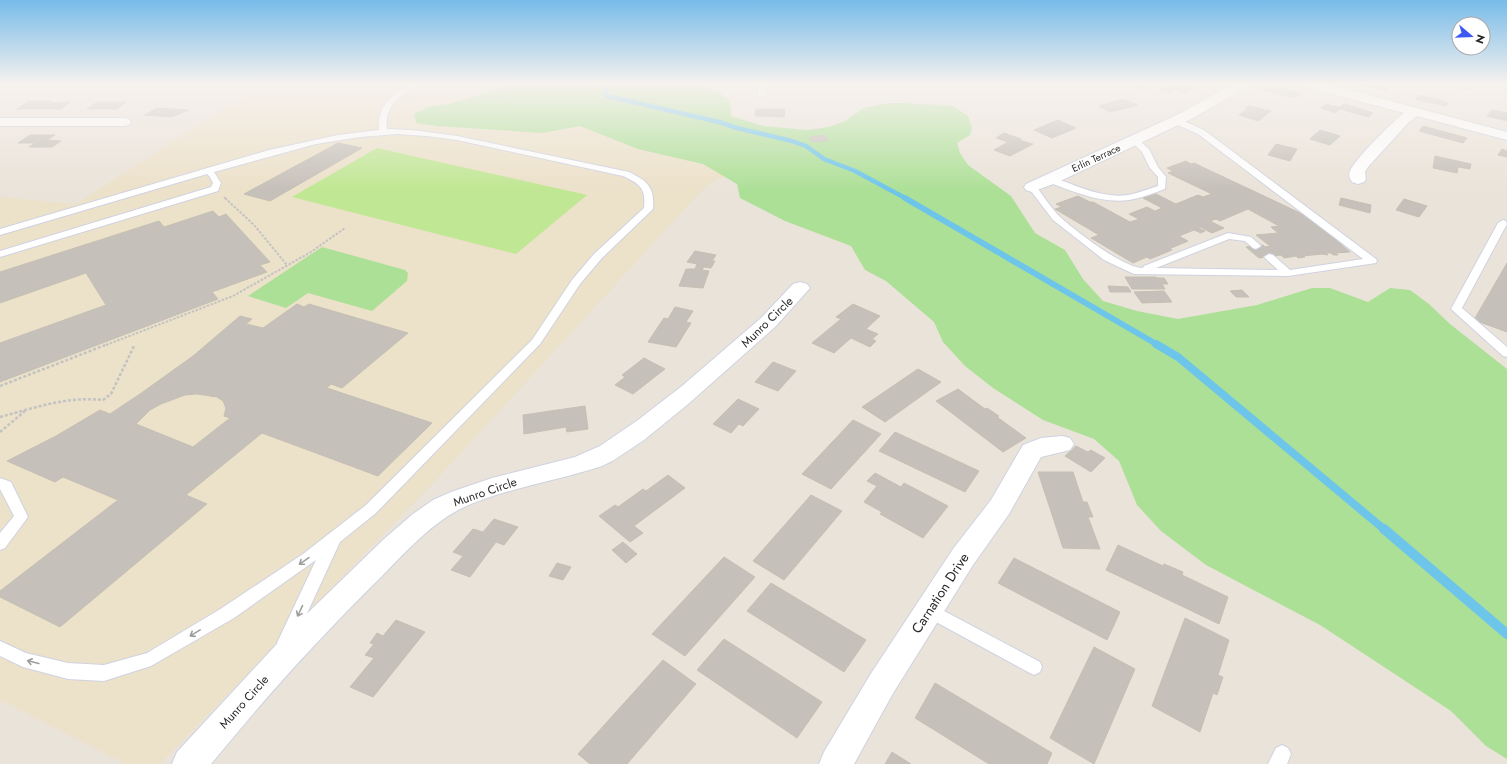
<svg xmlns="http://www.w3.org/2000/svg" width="1507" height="764" viewBox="0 0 1507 764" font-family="Jost,sans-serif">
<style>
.education{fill:#ece1c9}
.green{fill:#ade097}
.pitch{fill:#c0e793}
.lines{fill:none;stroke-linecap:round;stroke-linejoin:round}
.stream-far3{stroke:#6ec5ea;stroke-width:4.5}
.stream-far2{stroke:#6ec5ea;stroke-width:6}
.stream-far1{stroke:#6ec5ea;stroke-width:8}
.stream{stroke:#6ec5ea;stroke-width:10}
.building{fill:#c5c0b9;stroke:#c5bfb4;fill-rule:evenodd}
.service-casing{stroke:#cfd2e1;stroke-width:2}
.minor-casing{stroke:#cfd2e1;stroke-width:2}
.path-far2{stroke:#c3c3c3;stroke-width:1.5;stroke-dasharray:2 1.5;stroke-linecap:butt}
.path-far1{stroke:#c3c3c3;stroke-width:2;stroke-dasharray:2.5 1.5;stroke-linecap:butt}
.path{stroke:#c3c3c3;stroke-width:2.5;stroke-dasharray:3 2;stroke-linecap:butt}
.service{fill:#fff;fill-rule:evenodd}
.minor{fill:#fff;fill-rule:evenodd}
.oneway{stroke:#9e9e9e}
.labels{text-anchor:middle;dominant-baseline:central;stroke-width:3;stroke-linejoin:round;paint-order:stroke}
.far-street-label{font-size:10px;fill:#282828;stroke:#fff}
.street-label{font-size:12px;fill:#282828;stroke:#fff}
.near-street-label{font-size:14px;fill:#282828;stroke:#fff}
</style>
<rect width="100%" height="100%" fill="#eae3d9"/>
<path class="education" d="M264,83H599L786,144L706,186L438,478L160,764H126L0,700V197L76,204Z"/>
<g class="green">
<path d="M513,83H703C716,97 733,89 731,116L763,126L807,130L829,127L845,121L864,108L888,103H904L953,106L968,116L972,128L970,135L957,143L960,153L968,165L1011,196L1035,233L1065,250L1083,279L1103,301L1137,311L1178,319L1257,305L1312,288H1330L1368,302L1390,288L1410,290L1429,304L1450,324L1507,369V759L1486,746L1451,711L1320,625L1206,565L1161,531L1137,505L1119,461L1094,439L1043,420L993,388L965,366L943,342L934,322L886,281L865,270L851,246L785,221L740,198L737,184L703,164L638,149L580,126L542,133L437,126L416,123L414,114L428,107L448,104L470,98Z"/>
<path d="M322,247L405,270L408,273L407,281L372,311L308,293L286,308L248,296Z"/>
</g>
<path class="pitch" d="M377,148L587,195L516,254L292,197Z"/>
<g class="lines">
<path class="stream-far3" d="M605,83L607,96L719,122L737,128L792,141L806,146L824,159L855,171L907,199"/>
<path class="stream-far2" d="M905,198L1158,345"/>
<path class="stream-far1" d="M1156,344L1178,357L1385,530"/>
<path class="stream" d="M1384,529L1507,634"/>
</g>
<g class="building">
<path d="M1179,83L1196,87L1186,93L1174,89L1169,92L1158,88L1170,84L1175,86Z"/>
<path d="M1351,83H1375L1374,84L1390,87L1386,91L1373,87L1371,88Z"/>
<path d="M1442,83H1464L1463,85L1473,87L1470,90Z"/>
<path d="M1140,85L1148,88L1143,90L1135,87Z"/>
<path d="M1267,86L1278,89L1281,87L1301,93L1295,98L1261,90Z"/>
<path d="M1419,95L1440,100L1448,103L1446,106L1415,99Z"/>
<path d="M1123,99L1138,105L1110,112L1099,106Z"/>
<path d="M29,101H51L48,103L70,102L61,109H17Z"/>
<path d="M97,102H126L117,109H87Z"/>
<path d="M1326,104L1339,107L1345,104L1373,113L1369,117L1340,109L1336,113L1321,108Z"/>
<path d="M1250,106L1271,111L1258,121L1239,115L1247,109L1246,107Z"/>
<path d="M157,108L188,110L172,117L145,115Z"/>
<path d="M756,109H785L784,117L755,116Z"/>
<path d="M1492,110L1507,113V121L1487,116Z"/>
<path d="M1058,120L1076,128L1052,138L1034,130Z"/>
<path d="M1423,126L1467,138L1463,143L1419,131Z"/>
<path d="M1320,130L1340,136L1330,145L1310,139Z"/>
<path d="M1004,133L1021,139L1019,140L1033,144L1010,156L994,150L1008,142L996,138Z"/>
<path d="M30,135H55L47,140L61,141L52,147H29L35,143H18Z"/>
<path d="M825,135L828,141L812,142L809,137Z"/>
<path d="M338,143L362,148L270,201L244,194Z"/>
<path d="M1276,144L1297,149L1290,161L1268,155Z"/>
<path d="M1502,149L1507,151V157L1498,155Z"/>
<path d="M1435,156L1471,164L1470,169L1458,167L1457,173L1433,168Z"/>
<path d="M1186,161L1191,164L1194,163L1317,221L1339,239H1335L1350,252L1336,253L1338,255H1333L1331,253H1326L1328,255L1322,254L1303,256L1305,257L1298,258L1296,256L1284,258L1281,255L1259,258L1246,247L1263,245L1265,247L1270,246L1256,235L1278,233L1271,227L1279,226L1248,209L1220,221L1216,219L1210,221L1224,228L1212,233L1200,227L1198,228L1205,231L1201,233L1194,230L1179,236L1188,241L1169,249L1172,250L1150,259L1147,257L1133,263L1091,238L1099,235L1055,209L1062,207L1056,204L1078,196L1090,202H1093L1130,222L1139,219L1129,214L1147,207L1155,211L1162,208L1143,198L1156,194L1176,204L1198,195L1203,197L1212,194L1168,173L1173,171L1167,168Z"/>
<path d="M1341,198L1371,205L1370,213L1339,205Z"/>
<path d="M1404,199L1427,206L1419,217L1396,210Z"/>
<path d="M213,211L219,217L226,214L270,262L260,265L267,272L212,292L218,299L0,382V343L106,305L86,273L0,303V272L159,221L164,227Z"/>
<path d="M695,251L716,255L712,261H715L711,268L704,267L702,270L709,271L703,288L679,286L686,269H695L697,264L687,262Z"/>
<path d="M1507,263V332L1474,320Z"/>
<path d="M1125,277H1156L1157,278H1164L1168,284H1162L1165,289H1132Z"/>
<path d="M1108,286L1128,287L1131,292H1110Z"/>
<path d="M1242,290L1249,297H1236L1230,291Z"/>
<path d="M1164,291L1172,302L1142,303L1134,292Z"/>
<path d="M297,304L304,307L309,304L408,333L342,388L331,384L327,388L432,423L378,476L262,433L186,495L207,504L60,627L0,597V591L118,500L63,477L55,482L7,461L56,436L100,410L110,414L140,394L193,356L240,316L252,319L246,324L263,328ZM197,394L217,397L223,401L226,408L224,416L230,418L193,447L136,424L150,410L161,404L185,395Z"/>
<path d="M853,304L880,316L866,329L878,334L872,339L876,341L870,347L851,338L834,353L812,343L841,319L836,317Z"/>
<path d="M675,307L693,311L686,322L691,323L676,347L648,342L664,318L668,319Z"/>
<path d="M644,358L665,369L633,394L615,385L625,377L622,375Z"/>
<path d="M773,362L796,371L778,391L755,382Z"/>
<path d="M918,369L941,382L885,422L862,407Z"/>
<path d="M958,389L985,409L987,408L999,416L997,417L1026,438L1003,452L936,401Z"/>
<path d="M738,399L759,409L743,426L739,424L731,433L713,424Z"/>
<path d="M585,406L588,429L567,432L566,427L524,434L523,415Z"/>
<path d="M853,420L881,434L831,489L802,474Z"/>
<path d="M895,432L979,471L965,492L879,451Z"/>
<path d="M1076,446L1088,452L1091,450L1105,458L1091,472L1065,456Z"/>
<path d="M1038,472H1073L1083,502H1087L1093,517H1088L1100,549L1063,548Z"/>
<path d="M875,473L901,487L904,483L948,506L923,538L880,514L882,512L864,502L877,486L867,481Z"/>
<path d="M668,475L685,488L634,526L643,533L630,542L599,516L615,505L618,507L643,489L646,491Z"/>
<path d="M811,495L842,511L784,580L753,561Z"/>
<path d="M494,519L518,527L504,545L496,542L470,577L451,570L463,556L453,552L473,529L483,532Z"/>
<path d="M623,542L637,554L626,563L612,550Z"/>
<path d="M1118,545L1163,566L1164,564L1183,572L1182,575L1228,597L1219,624L1106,570Z"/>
<path d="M724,557L755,577L685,656L652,634Z"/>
<path d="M1014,558L1120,612L1107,640L998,583Z"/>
<path d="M557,563L571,567L563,580L549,576Z"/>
<path d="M771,583L866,640L844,672L747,611Z"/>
<path d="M1185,618L1229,640L1218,675L1223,677L1217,695L1213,693L1200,732L1152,706Z"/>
<path d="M396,620L425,632L373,697L350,687L374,658L365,655L374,644L370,643L377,633L383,636Z"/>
<path d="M724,639L822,702L797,738L697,670Z"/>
<path d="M1094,647L1135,669L1094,764L1050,738Z"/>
<path d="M663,660L696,684L627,764H590L578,754Z"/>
<path d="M935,683L1052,753L1047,764H989L915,718Z"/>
<path d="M892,752L911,764H885Z"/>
</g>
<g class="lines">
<defs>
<g id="service">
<path d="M414,83H424C420,86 415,88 410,91C393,99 385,111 387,129L412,130L457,136L629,172C647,181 655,187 653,209L602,258L580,284L540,344L376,513L340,542L291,648L285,650L279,648L277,643L316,560L234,618L151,666L104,681L68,679L23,667L0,656V641L26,653L68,663L104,665L147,653L222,608L303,554L366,505L532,340L572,280L594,254L644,208C646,188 640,184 623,176L457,140L427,136L397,134L360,137L316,144L214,172L221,183L218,191L0,257V251L211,187L213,183L210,177L207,174L0,235V229L269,150L338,135L379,130C377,105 393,92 414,83Z"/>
<path d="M759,83H767L765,96H759L758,94Z"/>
<path d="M1173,119H1179L1204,130L1376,259L1377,261L1376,263L1288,276L1134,274L1104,260L1053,220L1028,187L1032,184L1035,185C1043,195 1051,208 1060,217C1076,231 1123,268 1143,268L1144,266L1228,233L1251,237L1261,246L1256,249L1253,248L1245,241L1229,239L1156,268L1278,270L1264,257L1269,254L1273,255L1290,270L1363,259L1198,134L1173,123Z"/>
<path d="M1131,138H1137L1149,149L1158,167L1166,177L1165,189C1153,193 1142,198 1129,200C1101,204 1073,191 1047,182L1046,180L1050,177C1076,184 1100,199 1128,195C1138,193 1148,189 1158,186V177L1150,168L1142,152L1130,140Z"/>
<path d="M1503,220L1506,221L1507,224L1462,308L1507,347V357L1503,356L1451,309L1498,223Z"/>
<path d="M0,478L11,482L28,517L5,548L0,550V533L14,516L0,489Z"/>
<path d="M929,603L1040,662L1042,667L1040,672L1034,675L1028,672L923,615L921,610L923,605Z"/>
<path d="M1282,745L1288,748L1291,754L1287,764H1268L1276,748Z"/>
</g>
<g id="minor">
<path d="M1234,83H1250L1249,86L1191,119L1056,183L1032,192L1026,190L1024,187L1026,184L1181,113Z"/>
<path d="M1301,83H1323L1507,132V140L1417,116L1408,123L1368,167L1365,172L1366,179L1364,182L1358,184L1352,182C1350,179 1348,175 1350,171C1354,160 1394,120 1404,113L1302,86Z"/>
<path d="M0,118H124L129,119L131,122L129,125L124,126H0Z"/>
<path d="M800,282L807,284L810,288L776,326L687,405L644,440L614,460L602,466C557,481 501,489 460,509C429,525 404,554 380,578C320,637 264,699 211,764H172L177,752L287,633L384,539L413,514L433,500L451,492L492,478L575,457L600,446L638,420L682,386L761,318L793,284Z"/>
<path d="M1062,436L1070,438L1074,444L1070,450L1041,457L1009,514L973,565L892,695L854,764H819L824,752L870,675L953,549L991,500L1023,445L1041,438Z"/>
</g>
</defs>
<use href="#service" class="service-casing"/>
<use href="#minor" class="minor-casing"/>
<path class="path-far2" d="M224,197L226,199"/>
<g class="path-far1">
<path d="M225,198L254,225L287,265"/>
<path d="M106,345L233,296L311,252L345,228"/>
</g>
<g class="path">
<path d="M0,386L108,344"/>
<path d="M0,417C34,408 67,396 103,400L111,394L134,346"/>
<path d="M0,432L25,411"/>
</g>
<use href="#service" class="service"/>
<use href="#minor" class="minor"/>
</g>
<defs><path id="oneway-shaft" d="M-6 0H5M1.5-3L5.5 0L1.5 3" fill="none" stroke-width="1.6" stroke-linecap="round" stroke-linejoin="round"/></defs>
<g class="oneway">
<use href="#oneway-shaft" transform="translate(304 561) rotate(145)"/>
<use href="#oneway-shaft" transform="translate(300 611) rotate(115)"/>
<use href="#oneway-shaft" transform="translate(195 633) rotate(149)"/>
<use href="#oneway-shaft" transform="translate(33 662) rotate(-166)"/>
</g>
<linearGradient id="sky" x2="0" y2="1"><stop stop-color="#77bbe9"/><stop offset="0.44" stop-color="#f6f2ee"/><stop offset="1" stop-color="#f6f2ee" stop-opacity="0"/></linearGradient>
<rect width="1507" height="190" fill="url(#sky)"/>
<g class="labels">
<g class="far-street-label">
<text transform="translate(1096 158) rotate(-25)">Erlin Terrace</text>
</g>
<g class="street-label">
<text transform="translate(767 322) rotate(-44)">Munro Circle</text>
<text transform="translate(485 492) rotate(-19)">Munro Circle</text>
<text transform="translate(244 702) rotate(-48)">Munro Circle</text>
</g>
<g class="near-street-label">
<text transform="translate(940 593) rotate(-57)">Carnation Drive</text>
</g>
</g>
<g transform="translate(1471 36) rotate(109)"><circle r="19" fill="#ffffff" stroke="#a9a9a9"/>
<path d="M0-3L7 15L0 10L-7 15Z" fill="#3d59f4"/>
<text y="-6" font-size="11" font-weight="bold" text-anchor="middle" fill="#282828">N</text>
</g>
</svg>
